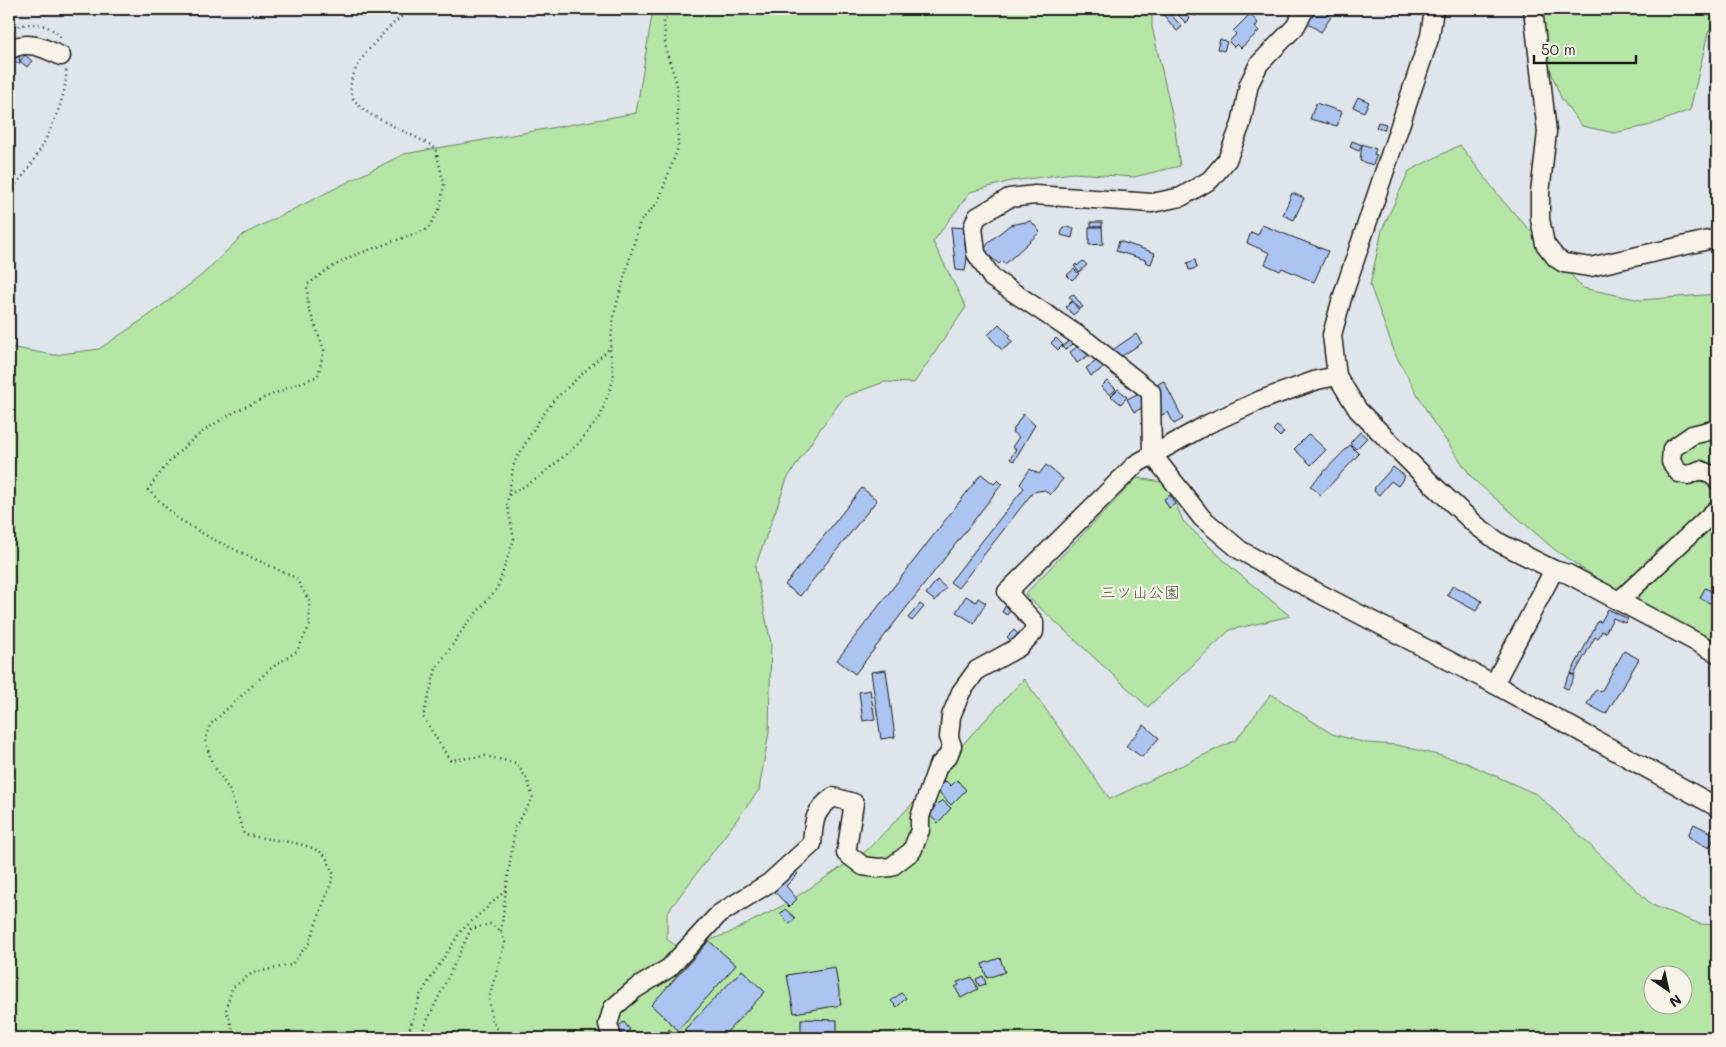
<svg xmlns="http://www.w3.org/2000/svg" width="1726" height="1047" viewBox="0 0 1726 1047" font-family="Mali,'Klee One',sans-serif">
<style>
.green{fill:#b5e6a6;stroke:#688161;fill-rule:evenodd}
.building{fill:#abc4f2;stroke:#1c1c1c}
.lines{fill:none;stroke-linecap:round;stroke-linejoin:round}
.minor-casing{stroke:#1c1c1c;stroke-width:21}
.path{stroke:#1c1c1c;stroke-width:2.5;stroke-dasharray:1 4;stroke-linecap:butt}
.minor{stroke:#f7f3e8;stroke-width:18}
.labels{text-anchor:middle;dominant-baseline:central;stroke-width:4.5;stroke-linejoin:round;paint-order:stroke}
.park-label{font-size:16px;fill:#4a5945;stroke:#f7f3e8}
</style>
<rect width="100%" height="100%" fill="#e0e5eb"/>
<filter id="ink" filterUnits="userSpaceOnUse"><feTurbulence type="fractalNoise" baseFrequency=".02" numOctaves="2"/><feDisplacementMap in="SourceGraphic" scale="10" xChannelSelector="R" yChannelSelector="G"/><feConvolveMatrix kernelMatrix="1 2 1 2 8 2 1 2 1" color-interpolation-filters="sRGB"/></filter>
<g filter="url(#ink)">
<g class="green">
<path d="M653,9H1152V27L1174,123L1180,166L1134,177L1073,173L1011,181L970,192L933,242L966,307L914,383L884,382L844,397L820,429L787,479L755,567L771,643L769,732L759,790L667,913V939L681,950L727,934L784,905L866,851L919,797L971,735L1024,679L1110,799L1236,740L1271,694L1332,734L1366,743L1397,745L1462,761L1538,795L1652,905L1700,924L1717,925V1038H884L879,1034L873,1038H9V347L54,355L99,349L151,314L202,275L244,234L404,154L636,113ZM1654,974H1684V1004H1654Z"/>
<path d="M1527,9H1717V18L1708,33L1690,110L1651,125L1614,133L1582,126L1561,98Z"/>
<path d="M1460,145L1502,200L1583,288L1640,300L1717,294V659L1555,550L1473,479L1433,422L1396,356L1370,285L1382,230L1409,171Z"/>
<path d="M1137,478L1167,483L1183,521L1232,568L1290,616L1230,630L1148,707L1025,594Z"/>
</g>
<g class="building">
<path d="M1166,9L1182,27L1177,31L1162,13Z"/>
<path d="M1172,9H1181L1190,19L1186,23Z"/>
<path d="M1187,9H1197L1200,12L1195,16Z"/>
<path d="M1310,9H1315L1322,13L1325,9L1329,11L1327,14L1331,17L1321,32L1303,20Z"/>
<path d="M1250,14L1258,23L1255,27L1259,31L1241,48L1237,44L1234,47L1229,42L1236,34L1233,31Z"/>
<path d="M1220,39L1227,42L1224,51L1217,49Z"/>
<path d="M19,55L20,63H10L9,56Z"/>
<path d="M25,55L32,61L27,67L20,61Z"/>
<path d="M1358,97L1369,102L1364,112L1353,107Z"/>
<path d="M1316,103L1342,112L1337,126L1310,119Z"/>
<path d="M1378,122L1386,124L1384,130L1376,128Z"/>
<path d="M1352,141L1362,145L1359,151L1350,147Z"/>
<path d="M1362,144L1376,149L1374,154L1377,155L1373,165L1360,161Z"/>
<path d="M1292,193L1304,198L1294,220L1283,215Z"/>
<path d="M1031,221L1040,232L1005,264L1002,261L999,264L983,251L990,241L1010,225Z"/>
<rect x="1091" y="222" width="11" height="5"/>
<path d="M1262,225L1328,251L1314,282L1282,268L1280,271L1265,264L1270,253L1247,243L1251,232L1258,235Z"/>
<path d="M951,227L967,228L971,234L965,271L956,270Z"/>
<path d="M1063,227L1074,228L1072,238L1061,235Z"/>
<path d="M1089,227H1102L1103,244L1089,245Z"/>
<path d="M1119,241L1155,253L1151,264L1145,262L1146,260L1116,251Z"/>
<path d="M1195,260L1197,268L1189,270L1187,263Z"/>
<path d="M1083,261L1087,265L1079,272L1074,266L1076,264L1077,266Z"/>
<path d="M1074,269L1079,274L1072,280L1067,275Z"/>
<path d="M1073,294L1083,307L1080,309L1069,297Z"/>
<path d="M1072,301L1079,310L1073,315L1066,307Z"/>
<path d="M999,324L1011,336L1008,338L1013,342L1002,350L988,335Z"/>
<path d="M1081,324L1088,333L1065,350L1062,347L1072,339L1069,335Z"/>
<path d="M1136,334L1142,343L1091,376L1086,368Z"/>
<path d="M1056,338L1063,345L1058,350L1051,343Z"/>
<path d="M1084,342L1092,353L1077,363L1070,352Z"/>
<path d="M1107,381L1116,389L1110,395L1101,387Z"/>
<path d="M1164,381L1183,419L1174,424L1168,412L1158,417L1148,405L1134,412L1127,399Z"/>
<path d="M1118,389L1127,397L1121,404L1111,396Z"/>
<path d="M1023,414L1035,425L1014,461L1010,459L1016,449L1012,447L1019,437L1012,432Z"/>
<path d="M1277,426L1284,432L1280,437L1273,430Z"/>
<path d="M1360,432L1367,438L1356,449L1350,443Z"/>
<path d="M1309,434L1326,450L1311,465L1294,449Z"/>
<path d="M1350,445L1359,454L1321,495L1310,486Z"/>
<path d="M1046,465L1063,479L1050,495L1045,490L1033,492L958,588L950,582L1024,488L1020,484L1030,469L1039,474Z"/>
<path d="M1393,467L1405,476L1398,486L1391,481L1379,495L1374,491L1375,487Z"/>
<path d="M981,474L994,484L998,480L1002,484L855,674L837,660Z"/>
<path d="M862,488L877,500L800,596L785,585Z"/>
<path d="M1170,495L1175,504L1169,508L1164,499Z"/>
<path d="M937,580L946,588L935,601L926,594Z"/>
<path d="M1453,585L1482,601L1476,611L1447,595Z"/>
<path d="M1705,588L1717,594L1715,606L1700,598Z"/>
<path d="M966,596L976,602L978,598L986,603L974,623L956,612Z"/>
<path d="M920,604L924,607L912,621L908,618Z"/>
<path d="M1006,605L1011,609L1007,615L1002,612Z"/>
<path d="M1608,609L1628,619L1625,623L1613,618L1605,633L1602,631L1598,639L1595,637L1574,675L1571,673L1598,621L1601,622Z"/>
<path d="M1014,630L1020,636L1014,643L1007,637Z"/>
<path d="M1624,651L1639,659L1606,714L1587,704L1596,689L1601,692Z"/>
<path d="M886,670L895,737L881,739L871,672Z"/>
<path d="M1570,674L1575,676L1568,689L1563,687Z"/>
<path d="M870,690L875,719L863,721L859,692Z"/>
<path d="M1144,725L1159,738L1142,757L1126,746Z"/>
<path d="M957,780L966,790L951,805L937,790L946,781L951,786Z"/>
<path d="M942,800L951,808L938,823L928,814Z"/>
<path d="M1694,824L1716,835L1709,848L1689,837L1688,835Z"/>
<path d="M794,870L798,874L786,886L797,899L789,907L773,890Z"/>
<path d="M785,909L795,918L790,924L780,914Z"/>
<path d="M709,941L736,965L678,1030L651,1005Z"/>
<path d="M1000,958L1005,972L987,978L982,964Z"/>
<path d="M835,967L841,1005L794,1013L787,975Z"/>
<path d="M742,970L765,992L721,1038H692L684,1030Z"/>
<path d="M983,976L986,984L979,986L976,979Z"/>
<path d="M972,977L978,989L961,998L955,987L959,985L957,982Z"/>
<path d="M901,993L906,998L897,1007L891,1001Z"/>
<path d="M801,1019L837,1020V1038H801Z"/>
<path d="M624,1022L630,1030L627,1032L632,1038H626L616,1028Z"/>
<path d="M669,1029L680,1038H665Z"/>
</g>
<g class="lines">
<defs>
<g id="minor">
<path d="M1305,9L1295,27L1259,64L1249,84L1241,124L1227,160L1210,180L1181,197L1152,203L1035,195L1009,198L977,217L973,227L976,253L992,278L1088,342L1151,392L1152,454L1202,518L1240,550L1282,574L1494,684L1717,807"/>
<path d="M1434,9L1430,36L1342,298L1332,335L1337,376L1358,410L1433,485L1477,526L1500,543L1554,570L1568,574L1717,653"/>
<path d="M1533,9L1547,132L1540,193V219L1545,244L1556,258L1564,263L1590,267L1717,238"/>
<path d="M9,50C27,39 44,48 61,56"/>
<path d="M1717,429L1692,435L1672,449L1671,462L1679,473L1688,475L1700,470L1712,475L1717,480"/>
<path d="M1620,600L1717,509"/>
<path d="M1494,684L1554,570"/>
<path d="M612,1038L608,1024L613,1008L635,989L669,968L719,914L769,883L812,844C814,820 813,812 833,797L854,803L846,853L863,866L878,868L891,867L912,851L920,830V817L925,802L938,766L948,756L952,746L949,737L951,716L961,692L977,670L1019,647L1034,632V622L1007,592L1136,464L1208,424L1261,400L1317,380L1337,376"/>
</g>
</defs>
<use href="#minor" class="minor-casing"/>
<g class="path">
<path d="M9,29C29,21 48,21 62,39"/>
<path d="M9,181L13,188"/>
<path d="M9,191C34,170 69,102 66,69"/>
<path d="M509,495L538,478L577,445L600,417L614,378L610,348"/>
<path d="M501,931L506,890"/>
<path d="M236,1038L226,1010L232,988L252,973L291,965L309,943L334,875C331,869 328,858 323,854C306,840 267,841 244,834L230,791L212,763L205,740L210,725L270,669L297,651L310,625L309,601L296,578L212,539L177,518L148,490C191,424 248,404 318,376L324,350L308,306L307,285L327,270L352,256L428,229L440,208L444,184L435,147C419,139 403,131 387,123C348,104 339,91 366,53C379,37 395,19 414,9"/>
<path d="M407,1038L420,995L461,931L506,890L515,827L533,798L527,779L516,763L485,756L450,760L423,717L436,669L466,625L497,589L514,539L507,503L514,463L536,425L554,400L610,348L614,314L640,222L658,202L678,148L677,84L666,51L664,21L670,9"/>
<path d="M419,1038L471,929L490,924L501,931L505,942L489,998L492,1022L505,1038"/>
</g>
<use href="#minor" class="minor"/>
</g>
</g>
<g class="labels">
<g class="park-label">
<text x="1140" y="591">三ツ山公園</text>
</g>
</g>
<rect width="1726" height="1047" fill="none" stroke="#f7f3e8" stroke-width="30"/>
<rect x="15" y="15" width="1696" height="1017" fill="none" stroke="#1c1c1c" stroke-width="2" filter="url(#ink)"/>
<g transform="translate(1668 990) rotate(146)"><circle r="24" fill="#f7f3e8" stroke="#9f9d96"/>
<path d="M0-4L9 19L0 12L-9 19Z" fill="#1c1c1c"/>
<text y="-8" font-size="14" font-weight="bold" text-anchor="middle" fill="#1c1c1c">N</text>
</g>
<path d="M1534 55v8h102v-8" fill="none" stroke="#1c1c1c" stroke-width="2.5"/>
<text x="1541" y="55" font-size="15" fill="#1c1c1c" stroke="#f7f3e8" stroke-width="4" paint-order="stroke">50 m</text>
</svg>
